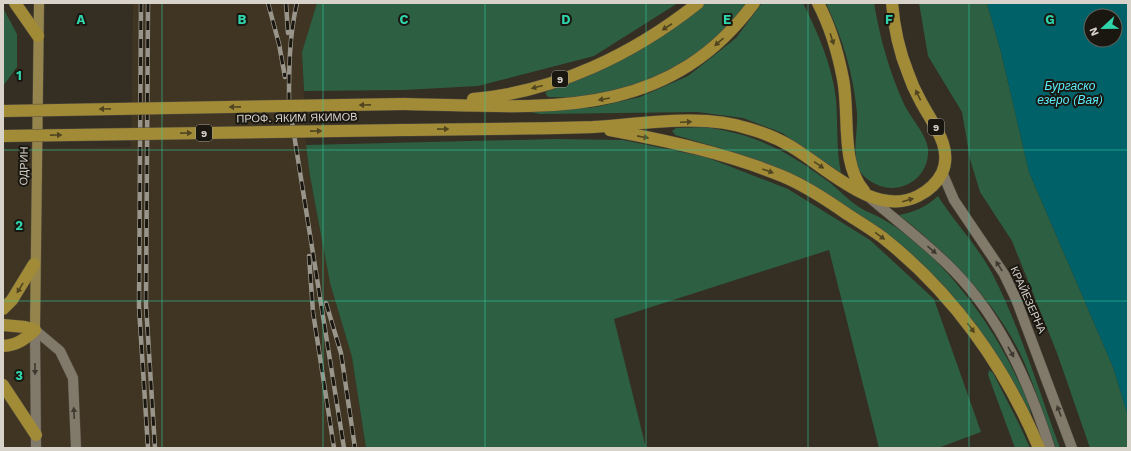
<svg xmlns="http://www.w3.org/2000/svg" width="1131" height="451" viewBox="0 0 1131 451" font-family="'Work Sans',sans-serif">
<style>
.built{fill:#3f3522}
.green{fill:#2d5f42}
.water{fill:#006268;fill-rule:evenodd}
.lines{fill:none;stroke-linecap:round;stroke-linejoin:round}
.minor-casing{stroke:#514b40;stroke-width:11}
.major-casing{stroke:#514b40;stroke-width:11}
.highway-casing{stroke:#514b40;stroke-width:13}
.minor{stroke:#81796a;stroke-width:10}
.major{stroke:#95844b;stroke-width:10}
.highway{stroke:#a28b36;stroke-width:12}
.rail-casing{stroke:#9a958b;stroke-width:4.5}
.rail{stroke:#1a1711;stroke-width:3;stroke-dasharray:9;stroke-linecap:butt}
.highway-bridge-casing{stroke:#514b40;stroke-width:13;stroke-linecap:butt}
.highway-bridge{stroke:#a28b36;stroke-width:12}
.oneway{fill:#504520}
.oneway2{fill:#3e3930}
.grid{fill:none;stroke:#2fd4aa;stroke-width:1;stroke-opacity:0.55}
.labels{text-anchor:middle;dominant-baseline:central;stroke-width:4;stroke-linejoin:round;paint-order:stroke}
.shield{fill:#1a1711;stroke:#9e9a92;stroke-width:1}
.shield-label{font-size:10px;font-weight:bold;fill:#d7d2ca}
.street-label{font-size:11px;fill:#d7d2ca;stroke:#1a1711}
.water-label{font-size:12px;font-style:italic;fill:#5aeffc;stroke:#1a1711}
.grid-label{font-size:13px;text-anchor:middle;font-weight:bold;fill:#2fd4aa;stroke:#1a1711;stroke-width:4;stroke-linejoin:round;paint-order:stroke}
</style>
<rect width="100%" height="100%" fill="#352e22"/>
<path class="built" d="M133,3H317L302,52L306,145L310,176L330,283L352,357L366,448H3V149L131,147Z"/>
<g class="green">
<path d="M317,3H678L594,56L478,86L404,90L304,91L302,52Z"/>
<path d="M706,3H748C737,15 727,29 716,40C684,70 631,91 588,97C575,98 561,97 548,97L545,93L550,89C607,65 660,45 706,3Z"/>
<path d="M762,3H803C818,33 832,65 836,99C838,124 836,148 841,173L782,133L743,118L697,112L540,114L525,111L596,107L640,97L688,76L736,38Z"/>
<path d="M826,3H874C880,38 889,71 904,104C910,117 927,135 928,149C930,176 904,194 880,186C870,182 859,175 857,164C853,147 858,130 857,113C853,72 843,40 826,3Z"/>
<path d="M919,3H987L1001,52L1029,172L1113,367L1128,416V448H1090L1057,353L1012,241L980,192L970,159L962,112L928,56Z"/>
<path d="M3,8L17,34V67L3,86Z"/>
<path d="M704,127C756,134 787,151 829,182C839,190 848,200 859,207C868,213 877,215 886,221C938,251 990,320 1015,374C1021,387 1033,406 1031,422L949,294L789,175L733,152L675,135L672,131L676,128Z"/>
<path d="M556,139L623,140L706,157L788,189L870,240L934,299L981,432L938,448H879L829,250L614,319L646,448H366L352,357L330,283L310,176L306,145Z"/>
<path d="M938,196C955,223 978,246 993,275C1021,330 1039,391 1060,448H1056C1045,420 1036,390 1024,362C1000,306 947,252 899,215C915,212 926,207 938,196Z"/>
<path d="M989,370L993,373L1019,424L1030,448H1015L988,375Z"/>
</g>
<path class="water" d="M987,3H1128V416L1113,367L1029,172L1001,52ZM1091,16H1115V40H1091Z"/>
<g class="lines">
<defs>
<g id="minor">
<path d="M942,172L954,200L1004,274L1016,299L1072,448"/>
<path d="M870,198C898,222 928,244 954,271C1002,320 1029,384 1050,448"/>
<path d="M35,330L60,351L73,378L76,448"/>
<path d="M35,330L36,448"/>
</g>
<path id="major" d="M35,330L39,3"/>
<g id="highway">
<path d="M15,3L38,36"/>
<path d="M818,3C830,26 838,53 843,79C850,114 840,163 864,191"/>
<path d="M473,99C555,92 634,54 698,3"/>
<path d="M404,104C538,106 664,125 754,3"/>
<path d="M404,130C467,129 530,129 593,127C642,124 703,113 750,129C764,133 779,139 792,147C827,168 875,218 918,196C928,191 937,183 942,173C954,147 931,122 920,100C915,91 911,82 908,73C899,51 894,27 892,3"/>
<path d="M610,130C668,141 726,153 782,176C804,185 827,200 847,214C858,221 871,229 882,237C952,292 1005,366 1039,448"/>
<path d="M3,309L12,300L34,264"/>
<path d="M3,325L25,327L35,330C24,340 17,345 3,346"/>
<path d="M3,385L36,435"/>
</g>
</defs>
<use href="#minor" class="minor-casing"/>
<use href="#major" class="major-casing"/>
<use href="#highway" class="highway-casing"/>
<use href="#minor" class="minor"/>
<use href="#major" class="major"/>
<use href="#highway" class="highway"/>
<defs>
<g id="rail">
<path d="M141,3L139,307L148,448"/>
<path d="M148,3L146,305L155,448"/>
<path d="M268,3L279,44L285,77"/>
<path d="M286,3L288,33"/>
<path d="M297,3C289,36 289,70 289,103L344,448"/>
<path d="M309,256L313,312L334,448"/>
<path d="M326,303L341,353L355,448"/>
</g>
</defs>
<use href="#rail" class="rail-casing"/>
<use href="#rail" class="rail"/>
<defs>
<g id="highway-bridge">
<path d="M3,111L404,104"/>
<path d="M3,136L404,130"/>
</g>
</defs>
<use href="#highway-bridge" class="highway-bridge-casing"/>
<use href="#highway-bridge" class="highway-bridge"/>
</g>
<defs><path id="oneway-solid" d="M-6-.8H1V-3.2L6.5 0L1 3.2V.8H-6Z"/></defs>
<g class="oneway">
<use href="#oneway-solid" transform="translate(667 27) rotate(147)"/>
<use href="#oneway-solid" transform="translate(832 39) rotate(72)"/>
<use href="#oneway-solid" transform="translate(719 42) rotate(139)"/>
<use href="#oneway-solid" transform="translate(537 87) rotate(165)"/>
<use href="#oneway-solid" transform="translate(918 95) rotate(-116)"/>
<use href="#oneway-solid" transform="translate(604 99) rotate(170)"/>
<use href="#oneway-solid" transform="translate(365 105) rotate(179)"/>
<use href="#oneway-solid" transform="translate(235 107) rotate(179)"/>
<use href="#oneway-solid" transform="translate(105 109) rotate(179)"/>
<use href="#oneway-solid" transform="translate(686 122) rotate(-2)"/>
<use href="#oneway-solid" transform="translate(443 129) rotate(-1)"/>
<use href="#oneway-solid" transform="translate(316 131) rotate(-1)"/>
<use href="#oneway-solid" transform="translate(186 133) rotate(-1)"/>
<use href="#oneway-solid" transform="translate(56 135) rotate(-1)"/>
<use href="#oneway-solid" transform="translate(643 137) rotate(11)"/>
<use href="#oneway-solid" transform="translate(819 165) rotate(34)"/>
<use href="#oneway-solid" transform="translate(768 171) rotate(20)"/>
<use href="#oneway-solid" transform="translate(908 200) rotate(-16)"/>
<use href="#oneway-solid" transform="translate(880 236) rotate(36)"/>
<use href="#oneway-solid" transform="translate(20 288) rotate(121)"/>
<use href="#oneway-solid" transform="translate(971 328) rotate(54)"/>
</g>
<g class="oneway2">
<use href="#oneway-solid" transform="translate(932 250) rotate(40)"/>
<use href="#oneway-solid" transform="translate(999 266) rotate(-123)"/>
<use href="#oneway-solid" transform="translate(1011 352) rotate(60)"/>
<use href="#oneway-solid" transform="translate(35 369) rotate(89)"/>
<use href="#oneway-solid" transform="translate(1059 411) rotate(-110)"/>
<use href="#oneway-solid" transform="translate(74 413) rotate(-93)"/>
</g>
<path class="grid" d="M162,3V448M323,3V448M485,3V448M646,3V448M808,3V448M969,3V448M3,150H1128M3,301H1128"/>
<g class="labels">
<g class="shield">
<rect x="552" y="71" width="16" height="16" rx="3"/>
<rect x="928" y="119" width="16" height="16" rx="3"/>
<rect x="196" y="125" width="16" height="16" rx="3"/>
</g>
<g class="shield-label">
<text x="560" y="79">9</text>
<text x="936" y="127">9</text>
<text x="204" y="133">9</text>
</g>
<g class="street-label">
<text transform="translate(297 118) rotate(-1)">ПРОФ. ЯКИМ ЯКИМОВ</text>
<text transform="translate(24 166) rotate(-89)">ОДРИН</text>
<text transform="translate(1028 300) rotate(66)">КРАЙЕЗЕРНА</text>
</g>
<g class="water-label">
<text x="1070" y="86">Бургаско<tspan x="1070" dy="14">езеро (Вая)</tspan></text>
</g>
</g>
<g class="grid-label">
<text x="81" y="24">A</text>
<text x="242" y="24">B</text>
<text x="404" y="24">C</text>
<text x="566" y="24">D</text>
<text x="727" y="24">E</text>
<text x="889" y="24">F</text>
<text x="1050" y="24">G</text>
<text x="19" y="80">1</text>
<text x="19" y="230">2</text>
<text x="19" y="380">3</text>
</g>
<rect width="1131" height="451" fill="none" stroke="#d7d2ca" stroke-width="8"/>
<g transform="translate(1103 28) rotate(248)"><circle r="19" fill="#1a1711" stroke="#66625b"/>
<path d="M0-3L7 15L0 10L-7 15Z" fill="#2fd4aa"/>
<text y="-6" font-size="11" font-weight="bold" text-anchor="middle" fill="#d7d2ca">N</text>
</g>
</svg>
